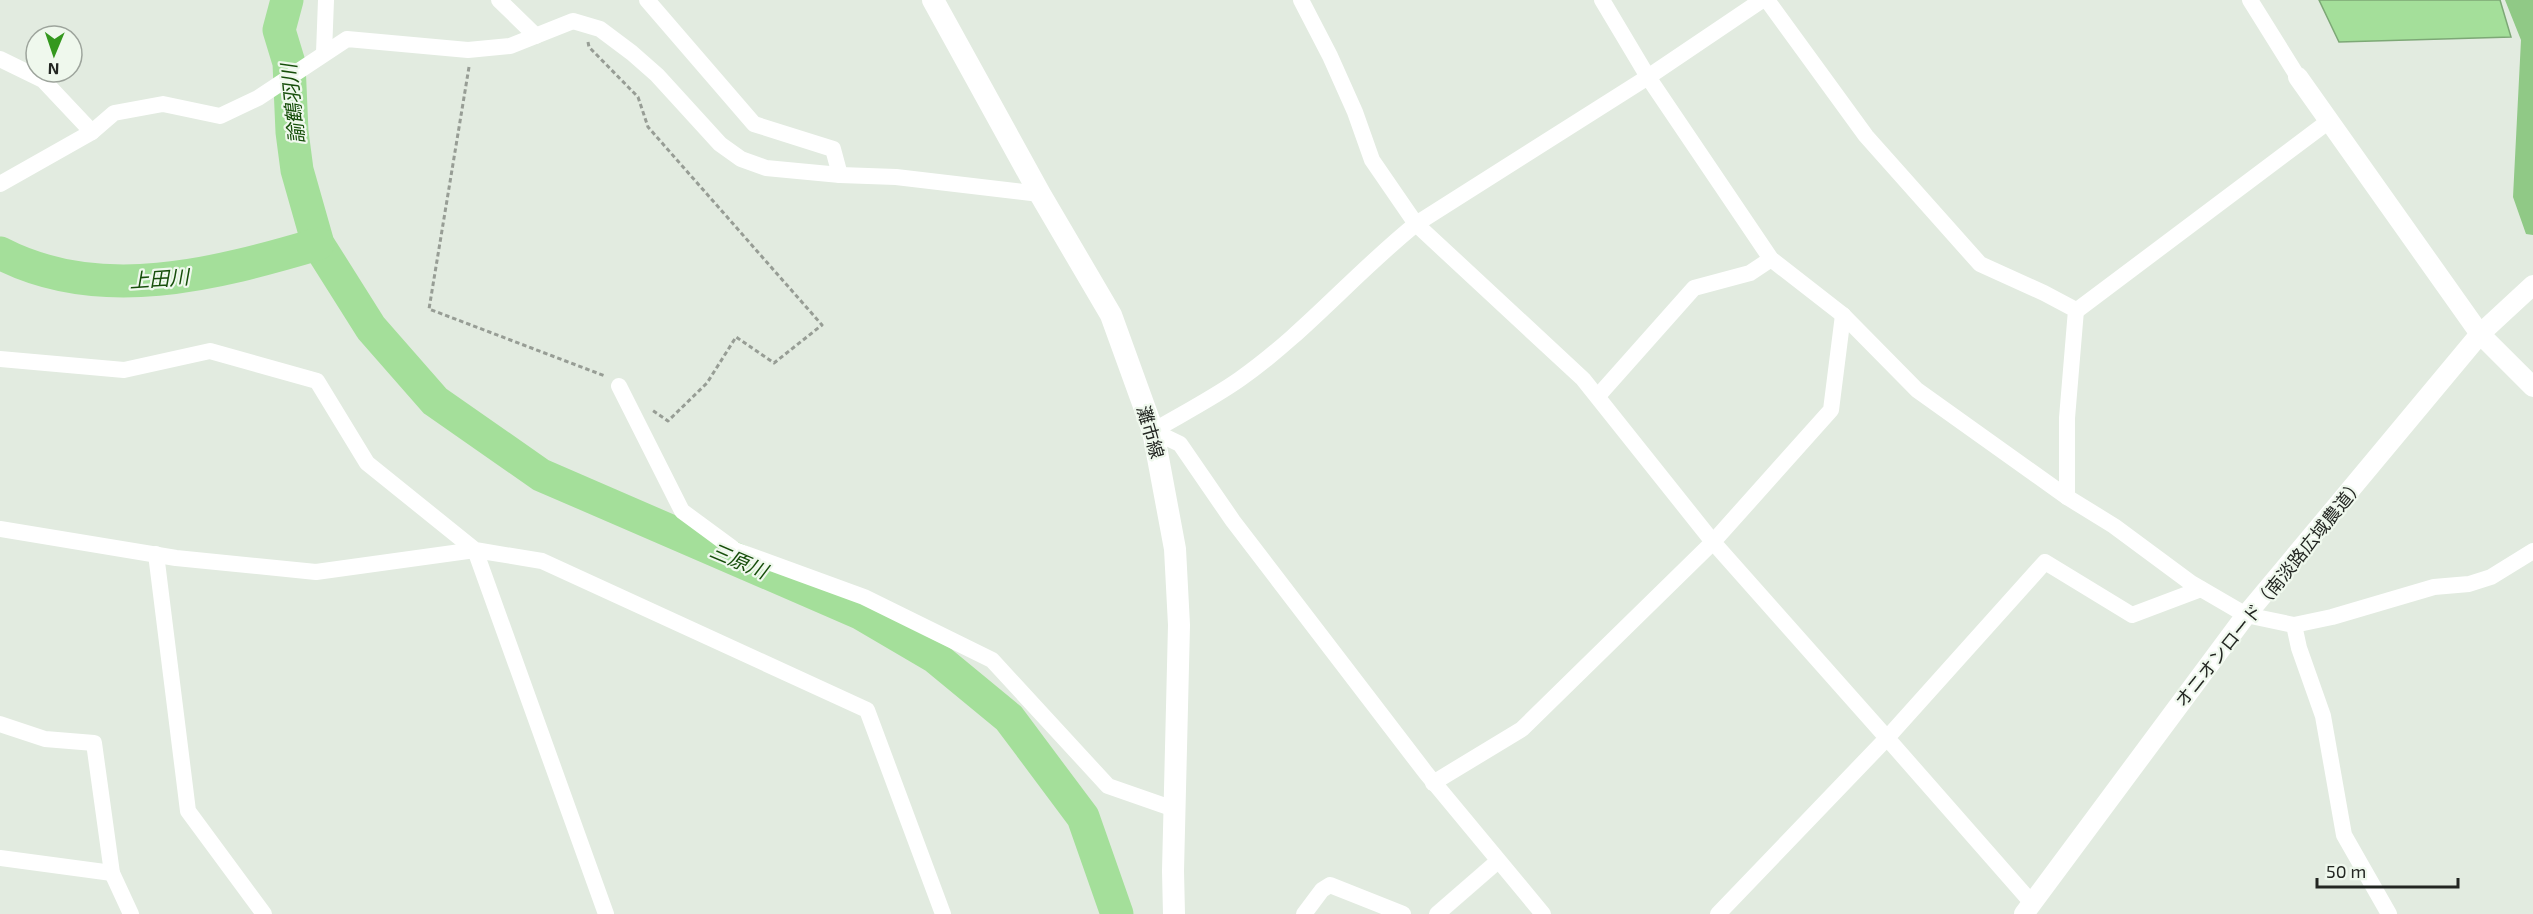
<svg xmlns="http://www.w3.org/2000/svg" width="2533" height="914" viewBox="0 0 2533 914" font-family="'Exo 2','Noto Sans JP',sans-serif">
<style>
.forest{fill:#90c986}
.water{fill:#a4df9a;stroke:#7da876;stroke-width:1.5}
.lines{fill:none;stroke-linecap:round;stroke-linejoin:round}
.river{stroke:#a4df9a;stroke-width:33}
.path{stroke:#979d95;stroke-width:3;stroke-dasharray:4.5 3;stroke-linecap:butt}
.minor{stroke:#fff;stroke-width:16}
.tertiary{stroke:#fff;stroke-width:20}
.secondary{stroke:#fff;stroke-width:22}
.labels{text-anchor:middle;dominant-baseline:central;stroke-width:4.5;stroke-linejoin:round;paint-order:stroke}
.street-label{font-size:18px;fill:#232622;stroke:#eff8ed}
.water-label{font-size:20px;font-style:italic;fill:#164e0a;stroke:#eff8ed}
</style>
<rect width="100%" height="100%" fill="#e2ebe0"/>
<path class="forest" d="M2505,0H2533V235L2526,234L2513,197L2521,40Z"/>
<path class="water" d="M2319,0H2500L2511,37L2339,42Z"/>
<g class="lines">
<g class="river">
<path d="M287,0L279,30L289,63L292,132L297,170L318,244L371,328L435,401L541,475L860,613L935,657L1009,718L1083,817L1117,914"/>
<path d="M0,253C100,305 216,274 318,244"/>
</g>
<g class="path">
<path d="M588,42L589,47L638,97L648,127L822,325L774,363L736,337L707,383L668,421L652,410"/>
<path d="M469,67L429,309L605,376"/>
</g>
<g class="minor">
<path d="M499,0L536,36"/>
<path d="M647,0L754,124L833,149L840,175"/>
<path d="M1301,0L1330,56L1355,112L1372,160L1416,224L1583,379L1713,542L1522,729L1433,783"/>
<path d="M1602,0L1648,77L1771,259L1843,315L1917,390L2067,497L2114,526L2191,583L2246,615L2294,625L2332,617L2434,587L2469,584L2491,577L2533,551"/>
<path d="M1767,0L1866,136L1980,264L2044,293L2076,310L2067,418V497"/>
<path d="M2250,0L2298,77"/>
<path d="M324,53L326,0"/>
<path d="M0,59L43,80L92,132"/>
<path d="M0,184L92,132L114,113L163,104L220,116L258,98L347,39L468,50L510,46L573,21L600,29L632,53L657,75L720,144L741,159L766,168L840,175L896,177L1040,194"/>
<path d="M2076,311L2329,121"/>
<path d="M0,359L124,370L210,351L317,381L367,463L475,550L542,561L867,710L943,914"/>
<path d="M619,386L682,511L735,550L864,597L992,660L1108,786L1174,809"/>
<path d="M1598,396L1694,288L1750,273L1771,259"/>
<path d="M1153,431C1182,414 1213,398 1240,379C1304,334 1355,273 1416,224L1648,77L1762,0"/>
<path d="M1153,431L1180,444L1233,521L1426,773L1543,914"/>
<path d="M0,529L176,558L316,572L475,550L606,914"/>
<path d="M156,554L188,811L264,914"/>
<path d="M2294,625L2299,648L2323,716L2344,835L2389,914"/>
<path d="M0,724L45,739L94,743L112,873L131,914"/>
<path d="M0,858L112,873"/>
<path d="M2031,902L1887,738L2045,562L2132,615L2201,589"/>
<path d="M1304,914L1322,890L1330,885L1403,914"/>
<path d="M1437,914L1498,861"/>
<path d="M1718,914L1887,738L1713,542L1831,410L1843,315"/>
</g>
<g class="tertiary">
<path d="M2298,77L2480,334L2533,387"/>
<path d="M2024,914L2246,615L2480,334L2533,285"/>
</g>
<path class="secondary" d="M933,0L1040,194L1111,315L1153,431L1175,549L1179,625L1173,871L1174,914"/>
</g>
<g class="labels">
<g class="street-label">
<text transform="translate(1151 432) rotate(74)">灘市線</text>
<text transform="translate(2269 592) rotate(-51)">オニオンロード（南淡路広域農道）</text>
</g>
<g class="water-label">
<text transform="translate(292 104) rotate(-96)">諭鶴羽川</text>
<text transform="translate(159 278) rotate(-4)">上田川</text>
<text transform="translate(739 560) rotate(23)">三原川</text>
</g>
</g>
<g transform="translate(54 54) rotate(182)"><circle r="28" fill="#eff8ed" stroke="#9da49c" stroke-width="1.5"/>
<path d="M0-4.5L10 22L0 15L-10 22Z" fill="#34981e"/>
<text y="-9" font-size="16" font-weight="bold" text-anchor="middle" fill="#232622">N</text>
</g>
<path d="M2317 878v9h141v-9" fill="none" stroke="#232622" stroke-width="3"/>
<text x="2326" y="878" font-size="18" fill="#232622" stroke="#eff8ed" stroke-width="4.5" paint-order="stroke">50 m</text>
</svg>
